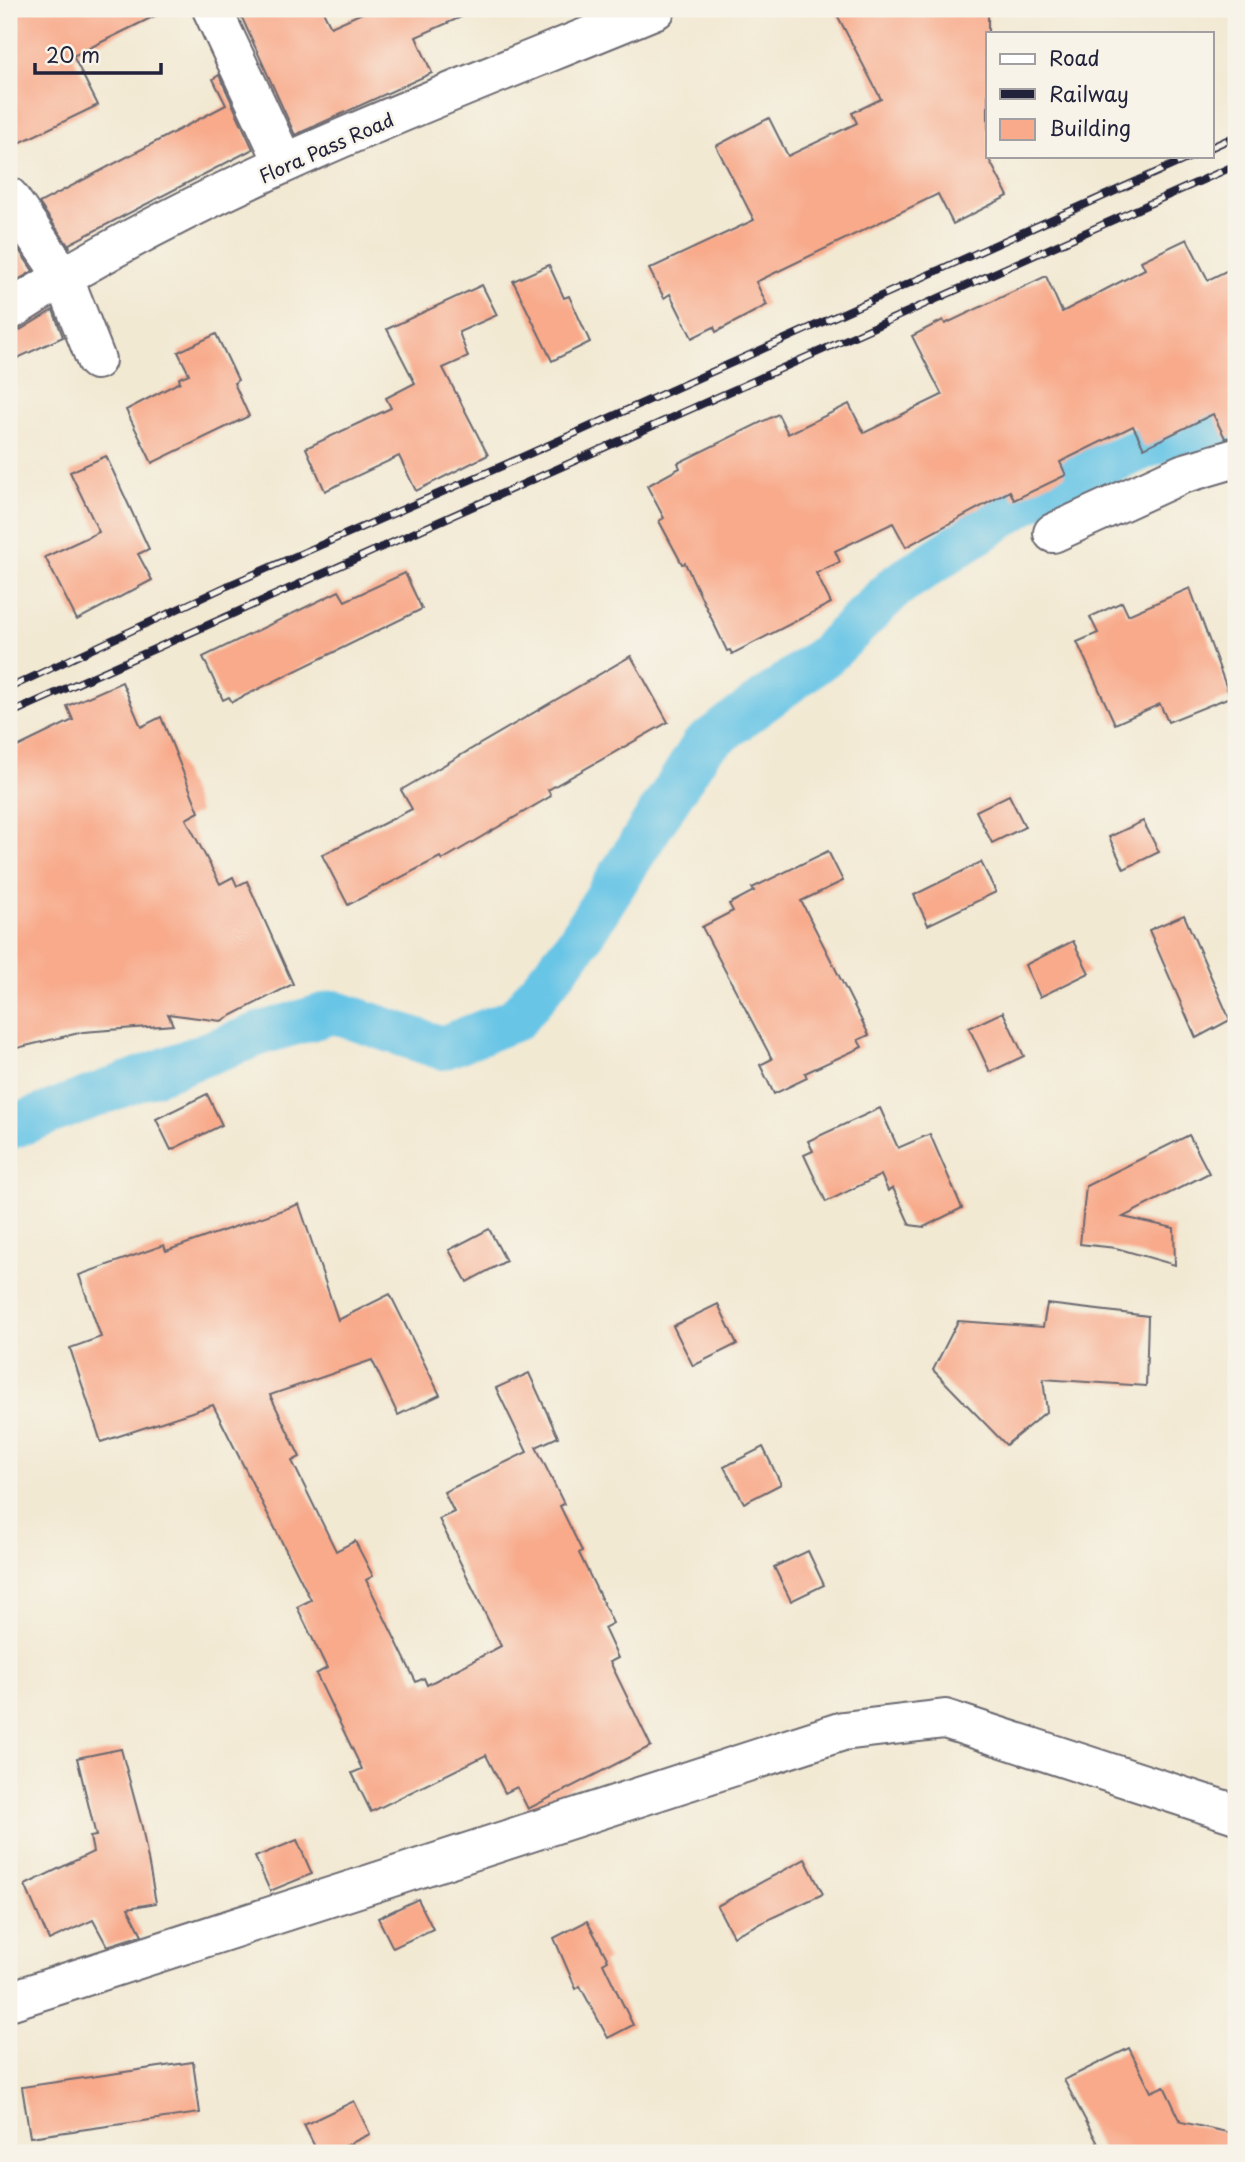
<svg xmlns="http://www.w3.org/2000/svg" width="1245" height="2162" viewBox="0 0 1245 2162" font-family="'Playpen Sans',sans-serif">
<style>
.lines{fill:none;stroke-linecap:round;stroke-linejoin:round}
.canal{stroke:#68c5e6;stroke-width:44}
.building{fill:#f8aa8b}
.minor-casing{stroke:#6b6870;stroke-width:42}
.minor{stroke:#fff;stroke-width:38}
.rail-casing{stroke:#22223b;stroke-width:8}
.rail{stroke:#f7f3e8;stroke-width:5;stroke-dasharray:16;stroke-linecap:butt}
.labels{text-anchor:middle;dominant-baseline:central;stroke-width:5;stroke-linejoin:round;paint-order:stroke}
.street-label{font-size:19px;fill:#22223b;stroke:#f7f3e8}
</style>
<rect width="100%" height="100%" fill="#f7f3e8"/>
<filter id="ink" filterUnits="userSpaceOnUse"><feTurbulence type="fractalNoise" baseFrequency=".0143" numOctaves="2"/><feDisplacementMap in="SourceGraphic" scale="14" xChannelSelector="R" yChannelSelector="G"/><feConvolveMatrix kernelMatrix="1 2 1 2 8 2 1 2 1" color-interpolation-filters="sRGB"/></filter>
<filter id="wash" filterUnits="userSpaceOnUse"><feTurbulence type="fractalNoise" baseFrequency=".00686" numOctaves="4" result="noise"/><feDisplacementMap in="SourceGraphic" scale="28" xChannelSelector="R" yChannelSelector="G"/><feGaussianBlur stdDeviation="1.57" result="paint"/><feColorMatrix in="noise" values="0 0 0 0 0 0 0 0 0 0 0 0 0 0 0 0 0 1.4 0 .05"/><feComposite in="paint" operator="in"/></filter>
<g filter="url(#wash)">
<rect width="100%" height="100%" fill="#f2e9d3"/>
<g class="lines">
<path class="canal" d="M9,1128L262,1033L334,1012L442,1048L516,1019L575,946L703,745L826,655L896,586L1042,491L1179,433L1236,428"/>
</g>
<g id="blocks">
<g class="building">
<path d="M9,9H169L73,56L98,105L9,148Z"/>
<path d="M238,9H322L331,27L371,9H479L416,37L432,73L295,135Z"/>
<path d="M834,9H988V157L1008,196L953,224L938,194L756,282L767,305L716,332L714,327L692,338L670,294L664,298L649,269L754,220L716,146L769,118L788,156L857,123L852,113L881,99Z"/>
<path d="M219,75L253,149L69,244L70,248L39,203L226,105L213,79Z"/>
<path d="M9,235L33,271L9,285Z"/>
<path d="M1187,239L1208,280L1236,266V437L1225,438L1213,414L1144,448L1133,426L1060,462L1066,475L1014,500L1010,491L906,547L893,523L835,551L840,562L816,573L831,603L732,654L730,650L727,651L685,563L682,564L659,521L664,518L647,486L680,468L678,463L778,414L788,434L849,404L864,433L942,395L912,336L943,320L945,324L1046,276L1062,312L1145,269L1141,261Z"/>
<path d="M549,265L564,298L569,296L590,342L552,361L513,281Z"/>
<path d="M482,285L497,315L459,332L468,357L443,368L488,455L416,491L399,456L325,491L306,448L391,408L386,398L415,383L387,329Z"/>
<path d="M53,310L63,337L9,362V333L20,330Z"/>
<path d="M216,334L238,380L234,383L249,416L152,463L126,410L180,382L179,378L189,374L178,352Z"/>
<path d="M106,456L149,549L138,554L152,580L77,620L45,557L99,532L70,472Z"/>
<path d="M405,573L422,609L232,702L229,697L223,700L203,657L339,591L345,601Z"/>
<path d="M1190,588L1230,697L1168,722L1160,704L1115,724L1077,642L1098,633L1090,617L1122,602L1128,615Z"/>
<path d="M631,656L668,722L548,790L551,796L442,860L440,857L348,905L322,855L412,809L401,790Z"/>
<path d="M122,682L141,727L161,717L199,812L186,819L220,884L233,877L237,886L247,881L293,984L221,1021L168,1014L173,1025L83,1032L9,1050V751L73,720L67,706Z"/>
<path d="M1009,795L1025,827L992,843L976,811Z"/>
<path d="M1143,821L1159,852L1124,869L1109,837Z"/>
<path d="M828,851L843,881L801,901L869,1035L858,1040L862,1047L805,1073L807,1078L774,1094L760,1065L772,1059L702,927L733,911L729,904L754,891L752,888Z"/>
<path d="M981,862L996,892L928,925L914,895Z"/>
<path d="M1184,915L1230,1020L1196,1038L1149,930Z"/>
<path d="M1073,941L1089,973L1040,997L1025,965Z"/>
<path d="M1003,1012L1024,1056L990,1072L969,1028Z"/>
<path d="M207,1094L222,1125L171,1150L156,1119Z"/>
<path d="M880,1108L898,1148L930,1134L962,1208L924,1227L910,1225L893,1188L888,1191L881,1175L826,1202L804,1155L813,1151L808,1141Z"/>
<path d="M1189,1135L1209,1173L1123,1217L1174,1228L1175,1265L1116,1248L1080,1244L1086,1186Z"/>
<path d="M299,1204L338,1320L390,1294L440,1395L398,1415L372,1360L270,1395L300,1457L292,1461L336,1551L355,1541L373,1576L366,1580L416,1682L424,1678L427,1685L501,1646L439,1519L454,1512L444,1492L527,1452L496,1388L529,1373L558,1437L536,1447L564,1504L560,1506L582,1551L579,1553L613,1623L604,1628L618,1658L610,1662L651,1746L528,1809L517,1787L505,1793L486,1755L371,1812L352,1773L362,1769L316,1674L327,1668L297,1607L311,1600L213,1405L101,1442L70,1348L101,1337L79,1275L164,1245L166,1251Z"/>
<path d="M489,1229L506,1261L467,1282L449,1250Z"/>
<path d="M718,1304L737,1344L693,1366L673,1326Z"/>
<path d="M1047,1304L1148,1316L1146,1386L1043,1379L1047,1411L1006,1445L933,1370L958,1321L1043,1327Z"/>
<path d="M763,1447L781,1484L744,1503L724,1467Z"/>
<path d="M808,1551L824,1585L791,1601L774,1567Z"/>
<path d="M121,1749L142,1827L156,1903L128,1908L142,1935L107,1946L93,1920L49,1940L25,1885L93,1852L90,1837L96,1836L77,1758Z"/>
<path d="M297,1840L312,1874L270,1891L255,1857Z"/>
<path d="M805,1859L823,1894L733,1936L717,1906Z"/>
<path d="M418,1899L433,1929L393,1948L378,1918Z"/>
<path d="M587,1921L608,1960L603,1963L633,2025L608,2038L580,1986L576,1989L554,1938Z"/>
<path d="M1129,2048L1151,2092L1164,2086L1181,2122L1236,2134V2153H1103L1064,2080Z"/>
<path d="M193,2062L200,2113L30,2137L22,2087Z"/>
<path d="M354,2101L370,2134L331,2153H318L304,2125Z"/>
</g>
</g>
</g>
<g filter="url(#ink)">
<use href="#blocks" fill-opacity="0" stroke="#6b6870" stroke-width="2"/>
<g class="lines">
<defs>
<g id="minor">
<path d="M212,9L284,163"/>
<path d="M9,197L63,276L96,360"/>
<path d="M9,311C205,183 440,98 656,9"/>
<path d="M1053,533L1182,474L1236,458"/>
<path d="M9,2001L843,1731L945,1719L1236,1814"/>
</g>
</defs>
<use href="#minor" class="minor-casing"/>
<use href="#minor" class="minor"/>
<defs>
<g id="rail">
<path d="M1212,147L1236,136"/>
<path d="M9,688L227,586L502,466L1193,156"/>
<path d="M9,714L1236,165"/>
</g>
</defs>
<use href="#rail" class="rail-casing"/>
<use href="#rail" class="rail"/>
</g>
</g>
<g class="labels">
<g class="street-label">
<text transform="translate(326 147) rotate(-24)">Flora Pass Road</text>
</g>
</g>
<rect width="1245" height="2162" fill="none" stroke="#f7f3e8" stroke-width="35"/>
<rect x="986" y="32" width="228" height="126" fill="#f7f3e8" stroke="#a29fa3" stroke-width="2"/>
<rect x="1000" y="54" width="35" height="10" fill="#ffffff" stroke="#a29fa3" stroke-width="2"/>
<text x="1049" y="66" font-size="21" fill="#22223b">Road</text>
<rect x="1000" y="89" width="35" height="10" fill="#22223b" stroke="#a29fa3" stroke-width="2"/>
<text x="1049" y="102" font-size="21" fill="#22223b">Railway</text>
<rect x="1000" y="119" width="35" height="21" fill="#f8aa8b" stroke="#a29fa3" stroke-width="2"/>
<text x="1049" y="136" font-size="21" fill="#22223b">Building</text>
<path d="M35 63v10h126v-10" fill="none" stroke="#22223b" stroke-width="3.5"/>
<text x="46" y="63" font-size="21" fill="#22223b" stroke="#f7f3e8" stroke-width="5" paint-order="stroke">20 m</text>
</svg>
